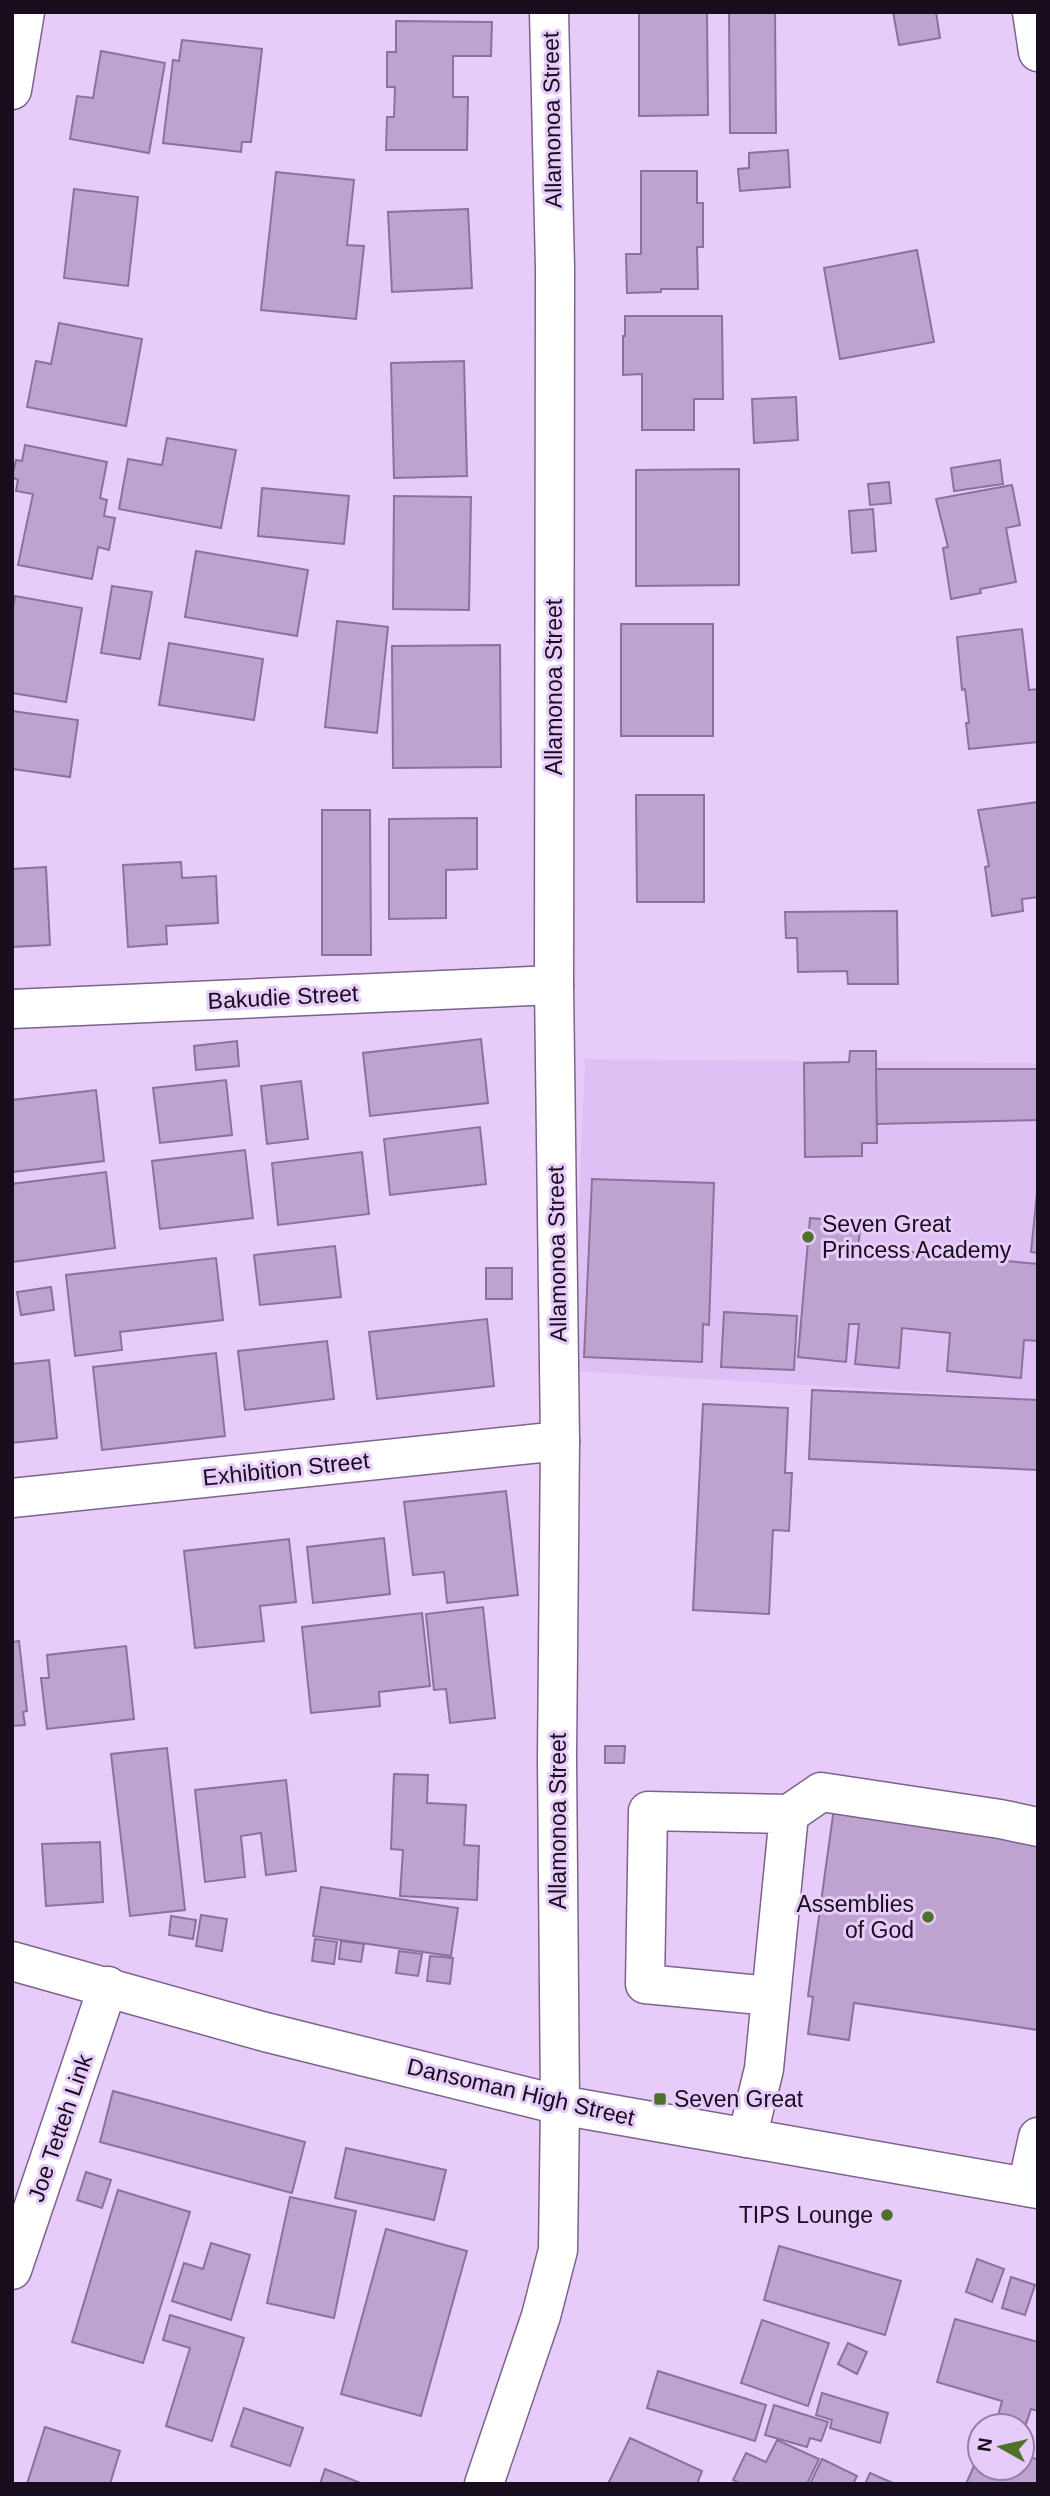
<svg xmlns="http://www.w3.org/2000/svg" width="1050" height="2496" viewBox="0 0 1050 2496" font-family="Helvetica,sans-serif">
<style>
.built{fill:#dfc0f4}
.building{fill:#bea3d0;stroke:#8b729c;stroke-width:2}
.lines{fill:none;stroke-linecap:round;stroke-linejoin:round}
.minor-casing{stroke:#7c638c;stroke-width:41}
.minor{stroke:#fff;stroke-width:38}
.poi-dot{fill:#4f722b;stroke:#e7ccfa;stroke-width:2.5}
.labels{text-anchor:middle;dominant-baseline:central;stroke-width:6;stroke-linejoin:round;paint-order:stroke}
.street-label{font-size:23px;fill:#170d1d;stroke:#e7ccfa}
.poi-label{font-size:23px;fill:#170d1d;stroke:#e7ccfa;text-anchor:start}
</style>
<rect width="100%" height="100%" fill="#e7ccfa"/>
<path class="built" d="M585,1059L1038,1063V1399L572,1371Z"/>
<g class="building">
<path d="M639,12H707L708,115L639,116Z"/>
<path d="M729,12H775L776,133H730Z"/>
<path d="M893,12H936L940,38L899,45Z"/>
<path d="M396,21L492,22L491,56H453V97H468L467,150H386L387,117H394L395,87H387V52H396Z"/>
<path d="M182,40L262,49L251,142H242L241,152L163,143L173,60L179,61Z"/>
<path d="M101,51L165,63L149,153L70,139L77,96L93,98Z"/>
<path d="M788,150L790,187L740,191L738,169L749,168V153Z"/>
<path d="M641,171H697V203H703V247H697L698,289H661V292L627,293L626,254H641Z"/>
<path d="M276,172L354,180L347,245L364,246L356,319L261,310Z"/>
<path d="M74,189L138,197L128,286L64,278Z"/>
<path d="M468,209L472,288L392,292L388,212Z"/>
<path d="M917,250L934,342L840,359L824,268Z"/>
<path d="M625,316H722L723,399H694V430H642V374L623,375V336H625Z"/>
<path d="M59,323L142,339L126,426L27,407L36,361L51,364Z"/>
<path d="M464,361L467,476L394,478L391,363Z"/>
<path d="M796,397L798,440L754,443L752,399Z"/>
<path d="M167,438L236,450L221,528L119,509L128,459L162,465Z"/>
<path d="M25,445L107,462L100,498L107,500L104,516L115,518L109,550L98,547L92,579L18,565L33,494L16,491L18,480L12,477L16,460L22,461Z"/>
<path d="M1000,460L1003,484L954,491L951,468Z"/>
<path d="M739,469V585L636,586V470Z"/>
<path d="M889,482L891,503L870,505L868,484Z"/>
<path d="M1012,485L1020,525L1006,528L1016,582L980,589L981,593L951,599L943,548L948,547L936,499Z"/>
<path d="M262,488L349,496L344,544L258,536Z"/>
<path d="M394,496L471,497L469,610L393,609Z"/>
<path d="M873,509L876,551L852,553L849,511Z"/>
<path d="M196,551L308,570L297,636L185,617Z"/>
<path d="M112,586L152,592L140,659L101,653Z"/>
<path d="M15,596L82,608L66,702L12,693V611Z"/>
<path d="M337,621L388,627L377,733L325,727Z"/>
<rect x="621" y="624" width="92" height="112"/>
<path d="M1022,629L1029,690L1038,689V742L969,749L966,723H969L965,689L962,690L957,637Z"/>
<path d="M169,643L263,659L254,720L159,705Z"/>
<path d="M500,645L501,767L393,768L392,646Z"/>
<path d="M12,711L78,720L70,777L12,769Z"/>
<path d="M636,795H704V902H637Z"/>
<path d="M1038,802V897L1022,899L1023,911L992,916L985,867L989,866L978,810Z"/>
<path d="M322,810H370L371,955H322Z"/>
<path d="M477,818V869L446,870V918L389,919V819Z"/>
<path d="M181,862L182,878L216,876L218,923L166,926L167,944L128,947L123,865Z"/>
<path d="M46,867L50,945L12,947V869Z"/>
<path d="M897,911L898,984H848L847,971L798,972L797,938H786L785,912Z"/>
<path d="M481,1039L488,1103L370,1116L363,1053Z"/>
<path d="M237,1041L239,1066L196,1070L194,1046Z"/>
<path d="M850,1051H876L877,1143H862V1156L805,1157L804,1063L849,1062Z"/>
<path d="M876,1069H1038V1120L877,1124Z"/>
<path d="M226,1080L232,1135L160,1143L153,1088Z"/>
<path d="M301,1081L308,1139L267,1144L261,1086Z"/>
<path d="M96,1090L104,1161L12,1172V1100Z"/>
<path d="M480,1127L486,1184L390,1195L384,1139Z"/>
<path d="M245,1150L253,1218L160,1229L152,1161Z"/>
<path d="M362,1152L369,1214L278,1225L272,1163Z"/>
<path d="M106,1172L115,1248L12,1262V1184Z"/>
<path d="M592,1179L714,1183L709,1325L703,1324L702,1362L584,1357Z"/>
<path d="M1038,1183V1253L1031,1252Z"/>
<path d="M810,1218L861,1222L858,1247L1038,1264V1341L1024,1340L1021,1378L947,1371L950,1333L902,1328L899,1368L855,1364L859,1324H849L846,1362L798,1357Z"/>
<path d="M335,1246L341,1297L260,1305L254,1255Z"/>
<path d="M216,1258L223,1320L120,1332L122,1350L75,1356L66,1275Z"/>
<rect x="486" y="1268" width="26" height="31"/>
<path d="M51,1287L54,1310L21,1315L17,1292Z"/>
<path d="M724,1312L797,1316L794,1370L721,1367Z"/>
<path d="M487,1319L494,1386L377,1399L369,1332Z"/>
<path d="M327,1341L334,1399L245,1410L238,1351Z"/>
<path d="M216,1353L225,1436L102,1450L93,1367Z"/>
<path d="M49,1360L57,1438L12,1443V1364Z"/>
<path d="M812,1390L1038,1400V1470L809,1459Z"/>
<path d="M703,1404L788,1408L785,1473H792L789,1531L773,1530L769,1614L693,1610Z"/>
<path d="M506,1491L518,1595L447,1603L444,1572L413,1575L404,1502Z"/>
<path d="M384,1538L390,1594L313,1603L307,1547Z"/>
<path d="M289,1539L296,1602L260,1606L264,1641L195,1648L184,1551Z"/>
<path d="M483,1607L495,1718L450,1723L446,1689L434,1690L426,1614Z"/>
<path d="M422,1613L430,1686L379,1692L380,1706L311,1713L302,1627Z"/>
<path d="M19,1641L27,1711L23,1712L25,1725L12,1726V1642Z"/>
<path d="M126,1646L134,1719L47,1729L41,1678H49L47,1655Z"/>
<path d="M605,1746H625L624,1763H605Z"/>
<path d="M167,1748L185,1910L130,1916L111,1754Z"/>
<path d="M394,1774L428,1775L427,1803L466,1805L464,1845L479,1846L477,1900L400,1896L403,1850L391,1849Z"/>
<path d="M286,1780L296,1871L266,1875L261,1833L241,1836L245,1877L205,1882L195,1790Z"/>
<path d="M834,1808L1038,1838V2030L854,2003L849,2040L808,2034L813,1997L808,1996Z"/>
<path d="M100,1842L103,1902L46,1906L42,1844Z"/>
<path d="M321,1887L458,1908L451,1956L313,1936Z"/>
<path d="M201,1915L227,1919L222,1951L196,1946Z"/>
<path d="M171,1916L196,1920L193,1939L169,1935Z"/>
<path d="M315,1939L337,1942L334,1964L312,1961Z"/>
<path d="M341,1941L364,1944L361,1962L339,1959Z"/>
<path d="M399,1951L422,1954L418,1976L396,1973Z"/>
<path d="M430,1956L453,1958L450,1984L427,1981Z"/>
<path d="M113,2091L305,2142L292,2193L100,2142Z"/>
<path d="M346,2148L446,2170L434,2220L335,2198Z"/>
<path d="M86,2172L111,2180L102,2208L77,2200Z"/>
<path d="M118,2190L190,2212L143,2363L72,2342Z"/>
<path d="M290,2197L356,2211L334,2318L267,2303Z"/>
<path d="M386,2229L467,2251L421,2416L341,2394Z"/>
<path d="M211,2243L250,2255L231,2320L172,2301L184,2263L203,2269Z"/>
<path d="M779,2246L901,2281L885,2335L764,2300Z"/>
<path d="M977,2259L1004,2269L992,2302L966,2292Z"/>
<path d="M1011,2277L1035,2285L1025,2315L1002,2308Z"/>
<path d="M170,2315L244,2338L212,2441L166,2426L190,2348L163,2340Z"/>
<path d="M955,2319L1038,2342V2411L1031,2409L1026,2424L998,2416L1002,2401L937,2382Z"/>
<path d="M762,2320L829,2343L808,2406L741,2383Z"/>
<path d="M848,2343L867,2352L857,2374L838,2364Z"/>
<path d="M658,2371L766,2405L755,2441L647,2408Z"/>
<path d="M822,2393L888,2413L880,2443L830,2428L832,2420L816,2415Z"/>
<path d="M774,2405L828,2422L821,2441L810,2438L807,2447L765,2435Z"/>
<path d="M244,2408L303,2428L290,2466L231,2446Z"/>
<path d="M45,2427L120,2451L110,2484H27Z"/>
<path d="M630,2438L702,2471L697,2484H608Z"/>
<path d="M777,2440L819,2459L807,2484H742L733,2480L746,2453L766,2462Z"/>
<path d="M980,2452V2468H1022V2453L1038,2460V2484H966Z"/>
<path d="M822,2459L857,2476L853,2484H810Z"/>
<path d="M325,2469L363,2484H320Z"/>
<path d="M870,2473L895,2484H865Z"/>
</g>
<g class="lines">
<defs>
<g id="minor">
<path d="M1032,12L1038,52"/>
<path d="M12,90L25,12"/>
<path d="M12,1009L554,985"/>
<path d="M12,1498L560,1441"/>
<path d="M789,1814L821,1792L1000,1819L1038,1827"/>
<path d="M12,1961L265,2032L560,2105L1038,2189"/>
<path d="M747,2138L764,2069L789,1814L648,1811L645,1984L771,1996"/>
<path d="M1027,2187L1038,2137"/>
<path d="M12,2270L108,1986"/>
<path d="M484,2484L541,2316L558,2250L560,2105L557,1758L560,1441L554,985L555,268L549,12"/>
</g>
</defs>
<use href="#minor" class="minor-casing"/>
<use href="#minor" class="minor"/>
</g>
<g class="poi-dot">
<circle cx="808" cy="1237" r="7"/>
<circle cx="928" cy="1917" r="7"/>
<rect x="653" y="2092" width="14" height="14" rx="3.5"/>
<circle cx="887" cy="2215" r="7"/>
</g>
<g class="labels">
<g class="street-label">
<text transform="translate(552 120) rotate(-91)">Allamonoa Street</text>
<text transform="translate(554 687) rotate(-90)">Allamonoa Street</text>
<text transform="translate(283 997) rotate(-3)">Bakudie Street</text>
<text transform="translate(557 1254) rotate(-91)">Allamonoa Street</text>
<text transform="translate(286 1469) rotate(-6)">Exhibition Street</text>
<text transform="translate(558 1821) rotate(-90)">Allamonoa Street</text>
<text transform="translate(521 2092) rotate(13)">Dansoman High Street</text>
<text transform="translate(60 2128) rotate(-71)">Joe Tetteh Link</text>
</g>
<g class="poi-label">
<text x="822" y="1224">Seven Great<tspan x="822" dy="26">Princess Academy</tspan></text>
<text x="914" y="1904" text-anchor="end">Assemblies<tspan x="914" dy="26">of God</tspan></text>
<text x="674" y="2099">Seven Great</text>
<text x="873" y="2215" text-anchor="end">TIPS Lounge</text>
</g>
</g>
<rect width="1050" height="2496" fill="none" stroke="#170d1d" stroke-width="28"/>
<g transform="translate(1001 2447) rotate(278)"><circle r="33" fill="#e7ccfa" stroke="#9480a2" stroke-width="2"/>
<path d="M0-5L12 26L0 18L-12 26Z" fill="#4f722b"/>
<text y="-10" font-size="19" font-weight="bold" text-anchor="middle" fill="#170d1d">N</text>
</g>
</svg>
